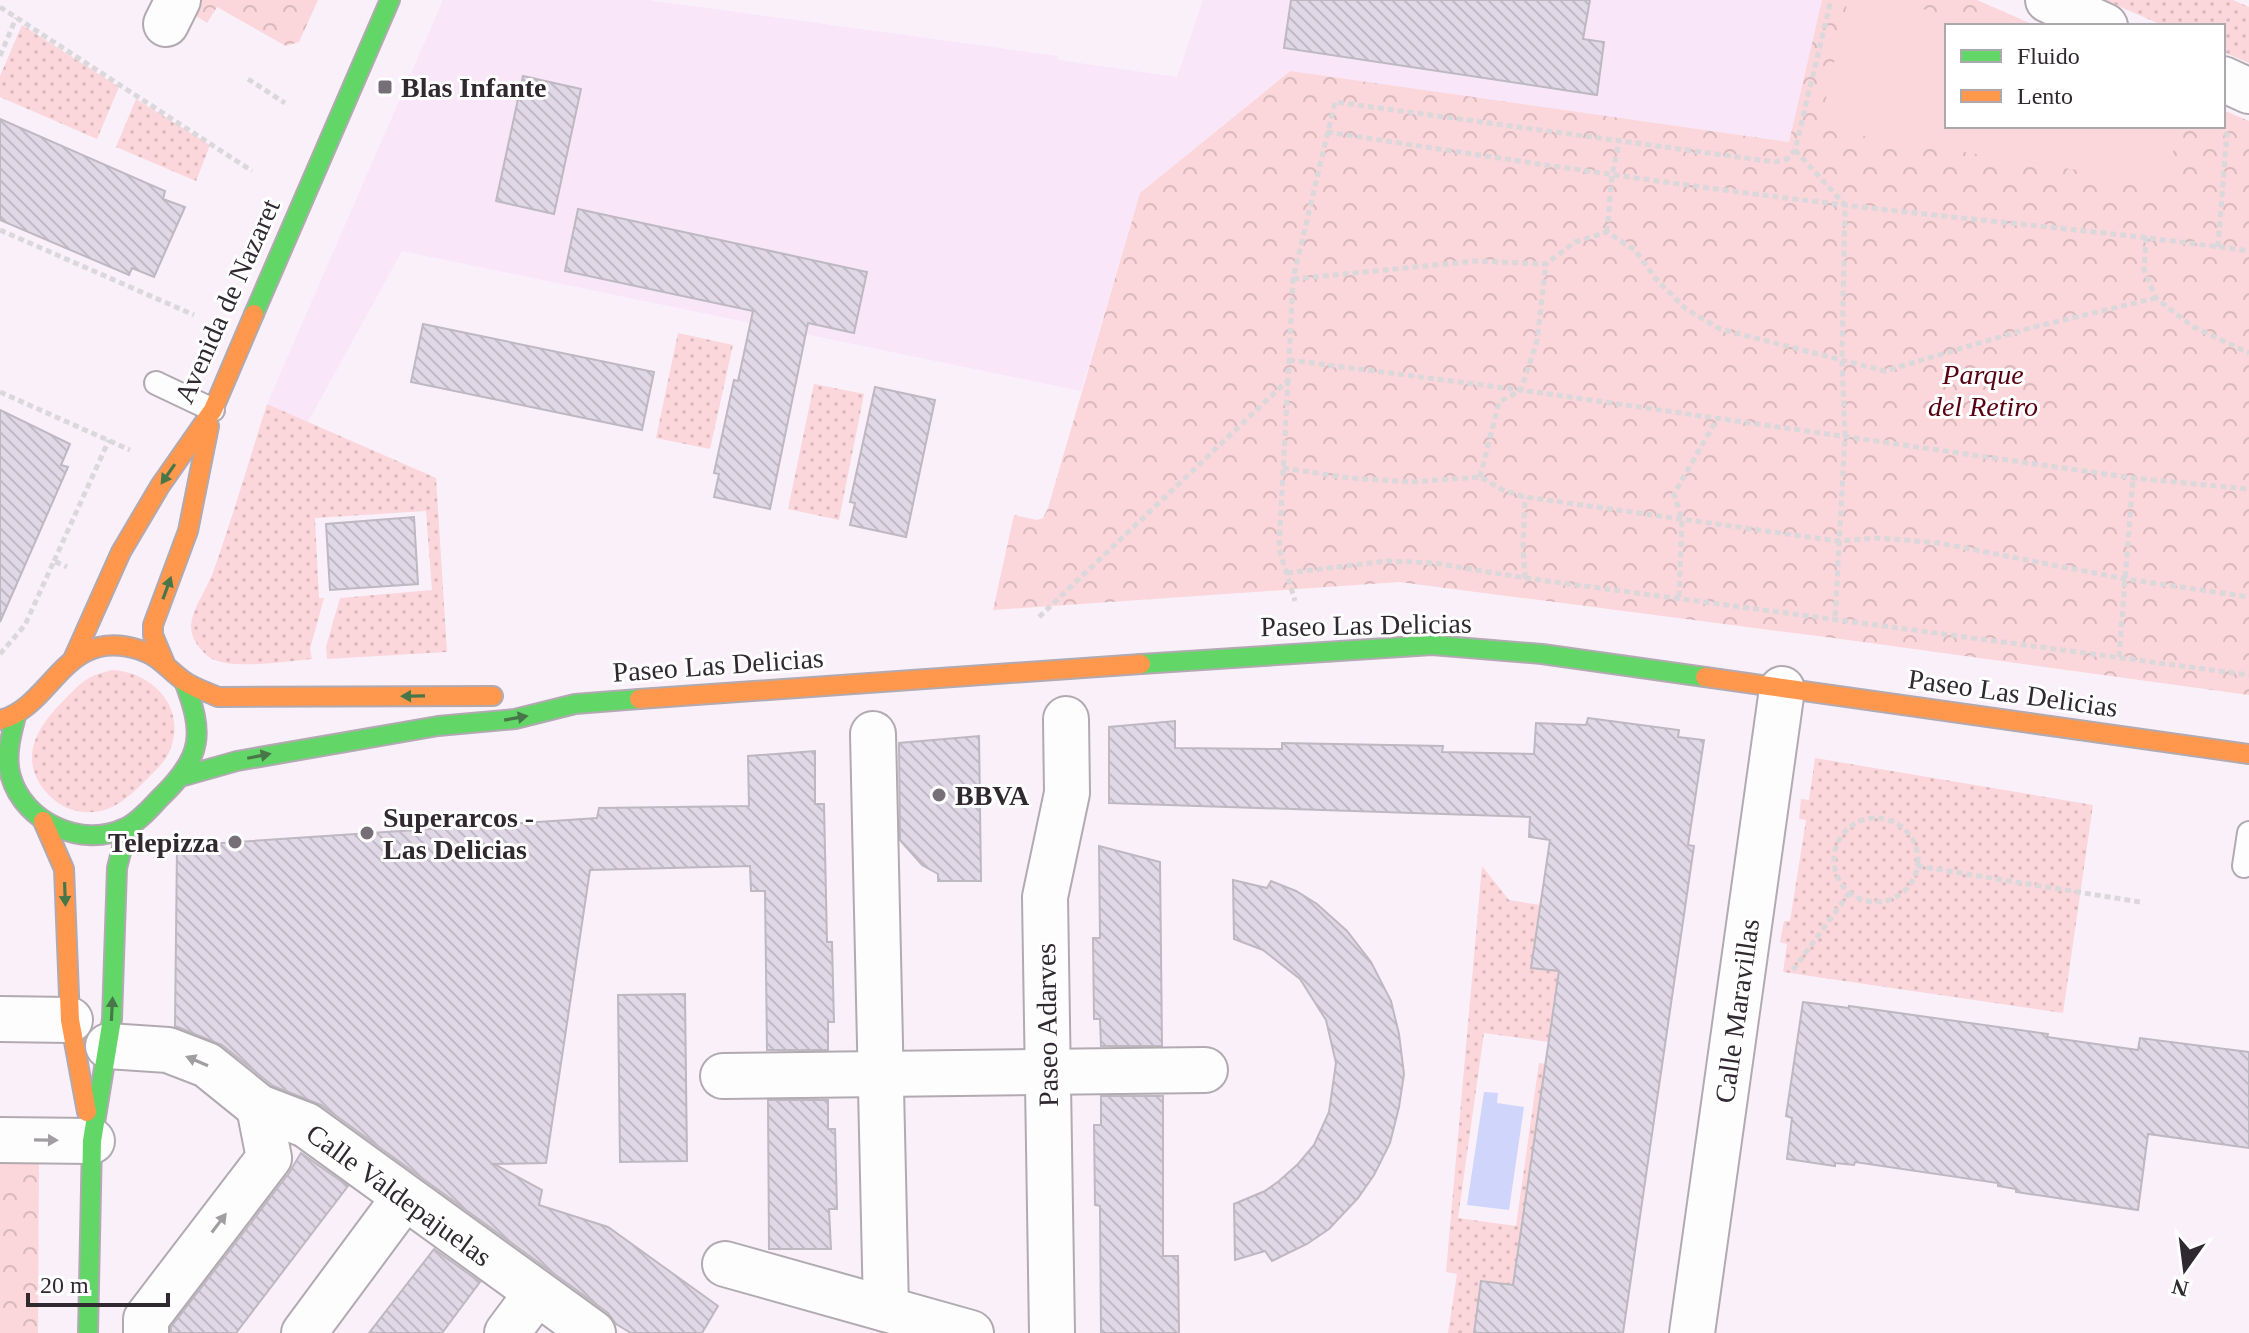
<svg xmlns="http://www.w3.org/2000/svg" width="2249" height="1333" viewBox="0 0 2249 1333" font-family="Georgia,serif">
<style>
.built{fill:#f9e6f9}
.grass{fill:url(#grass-dots)}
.park{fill:url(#park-crowns)}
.pitch{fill:#fbd6da}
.water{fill:#cfd5fb}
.building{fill:url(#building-back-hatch);stroke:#beb8c1;stroke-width:2}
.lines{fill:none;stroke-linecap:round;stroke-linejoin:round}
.lane-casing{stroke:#b1aab1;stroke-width:26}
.street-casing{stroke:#b1aab1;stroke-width:48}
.fast-casing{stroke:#b1aab1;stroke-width:22}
.slow-casing{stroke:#b1aab1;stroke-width:22}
.path{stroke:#dbd8db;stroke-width:5;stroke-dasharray:6 4;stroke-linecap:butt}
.lane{stroke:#fefdfe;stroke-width:22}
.street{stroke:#fefdfe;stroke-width:44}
.fast{stroke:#63d668;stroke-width:18}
.slow{stroke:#ff974d;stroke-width:18}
.oneway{fill:#477749}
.oneway2{fill:#a19ea1}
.poi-dot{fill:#776f77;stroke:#fff;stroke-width:3}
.labels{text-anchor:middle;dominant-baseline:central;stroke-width:6;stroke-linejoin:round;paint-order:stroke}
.poi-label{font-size:28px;font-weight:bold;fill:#302930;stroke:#fff;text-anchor:start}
.street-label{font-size:28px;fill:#302930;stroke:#fff}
.park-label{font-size:28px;font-style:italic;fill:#570011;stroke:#fff}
</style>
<defs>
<pattern id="grass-dots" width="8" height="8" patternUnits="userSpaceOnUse" patternTransform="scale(2)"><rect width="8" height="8" fill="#fbd6da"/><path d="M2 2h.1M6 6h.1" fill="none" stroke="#d7b8bb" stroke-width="1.8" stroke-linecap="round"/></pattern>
<pattern id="park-crowns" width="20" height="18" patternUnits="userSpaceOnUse" patternTransform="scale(2)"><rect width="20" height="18" fill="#fbd6da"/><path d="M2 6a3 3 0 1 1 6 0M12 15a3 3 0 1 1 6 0" fill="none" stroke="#d7b8bb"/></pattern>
<pattern id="building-back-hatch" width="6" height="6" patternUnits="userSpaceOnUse" patternTransform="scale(2)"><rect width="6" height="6" fill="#e0d8e6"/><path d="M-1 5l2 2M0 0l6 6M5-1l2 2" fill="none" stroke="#c0b9c6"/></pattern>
</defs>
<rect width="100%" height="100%" fill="#faf0fa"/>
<path class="built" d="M443,0H648L1058,56V60L1177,77L1203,0H1822L1789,142L1289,71L1140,193L1081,391L402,251L308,422L267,404Z"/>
<g class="grass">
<path d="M2105,0H2233L2249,7V63L2223,52V26H2164Z"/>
<path d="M22,25L119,87L97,139L0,97V76Z"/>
<path d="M136,99L210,145L196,181L116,147Z"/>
<path d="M678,333L733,345L710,449L656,438Z"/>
<path d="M814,384L864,394L839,520L788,509Z"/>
<path d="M267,404L436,478L447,652L327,659L326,647L340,598L432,590L426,511L315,518L319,598H324L310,649L312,659C287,661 229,671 209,657C200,650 191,639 191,626C192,608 206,591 212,575C232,519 249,461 267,404Z"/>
<path d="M112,670C153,672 187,708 170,750C166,761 156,770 148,778C126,800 106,819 73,810C59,806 48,796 40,784C19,751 43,721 66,698C73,691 80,683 89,678C96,674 105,672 112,670Z"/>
<path d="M1815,758L2093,805L2063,1013L1783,972L1787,944L1780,942L1784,921H1790L1806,820L1799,819L1801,799L1809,800Z"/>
<path d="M1482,866L1509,900L1540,905L1531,967L1559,971L1549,1042L1484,1033L1458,1218L1516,1226L1539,1063L1546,1064L1513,1285L1482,1281L1474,1333H1448L1457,1274L1446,1272Z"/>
</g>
<g class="park">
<path d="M172,0H318L299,42L286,46L217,7L207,23Z"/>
<path d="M1822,0H1977L2036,26H1947V126H2223V110L2249,121V695L1841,639L1399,582L993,610L1014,515L1037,520L1043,518L1048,508L1140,193L1290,71L1789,142Z"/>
<path d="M0,1155H39L38,1333H0Z"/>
</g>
<path class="pitch" d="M1848,0H1902L1964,26H1947V126H2175L2171,185L1819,129Z"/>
<path class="water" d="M1484,1092L1498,1093L1497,1103L1524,1107L1509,1210L1467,1205Z"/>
<g class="building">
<path d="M1291,0H1590L1583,39L1604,42L1597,95L1284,48Z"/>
<path d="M523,76L581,89L554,214L496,201Z"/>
<path d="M0,119L165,191L163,199L185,207L154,277L132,268L129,275L0,220Z"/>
<path d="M578,209L867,272L854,333L808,323L770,509L714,497L719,474L714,473L734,380L738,381L753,311L565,271Z"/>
<path d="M423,324L654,372L642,430L411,382Z"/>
<path d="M875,387L935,400L906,537L850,525L855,503L850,502Z"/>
<path d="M0,410L70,444L61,465L68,467L0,622Z"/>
<path d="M414,517L418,584L330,590L326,524Z"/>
<path d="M1588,718L1679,730L1678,737L1704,740L1688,845L1694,846L1623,1333H1474L1481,1281L1513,1285L1559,971L1531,968L1550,840L1529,837L1530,817L1109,803V727L1175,721V748L1282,749V743L1443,746L1442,752L1534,754L1536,723L1586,725Z"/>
<path d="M979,736L981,881H938V874L922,865L900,840L899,743Z"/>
<path d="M815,751V804H824L827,942H832L834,1022H828V1050H767L765,891H751L750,866L590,870L546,1163L494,1164L542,1190L539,1205L608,1227L718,1306L702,1333H631L616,1324L608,1313L321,1105L273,1086L222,1045L175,1026L177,846L597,818L599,808L749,806L748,756Z"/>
<path d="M1099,846L1160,862L1162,1046H1101L1100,1019H1094L1093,938H1100Z"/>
<path d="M1233,880L1267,888L1271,881L1296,891L1317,904L1347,931L1371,962L1391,1001L1399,1034L1404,1074L1399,1107L1390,1143L1374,1175L1358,1198L1329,1229L1307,1244L1272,1261L1265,1251L1235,1260L1234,1204L1265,1191L1279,1181L1298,1164L1314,1145L1329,1112L1336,1063L1326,1020L1300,979L1263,950L1234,939Z"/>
<path d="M685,994L687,1161L620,1162L618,995Z"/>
<path d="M1803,1002L1849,1008V1006L2048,1034L2047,1037L2138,1050L2140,1038L2249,1052V1148L2148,1134L2138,1210L2016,1192V1189L1998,1186V1183L1855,1162L1854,1165L1835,1163V1166L1787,1159L1792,1118L1786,1116Z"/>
<path d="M1101,1096H1163V1256H1178L1179,1333H1101L1100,1206L1095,1205L1094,1125H1101Z"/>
<path d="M768,1100H828V1129H835L837,1209H829L831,1249H769Z"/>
<path d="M301,1153L348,1186L236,1333H171V1327L289,1173Z"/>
<path d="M434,1249L480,1282L442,1333H369Z"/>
</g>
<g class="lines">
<defs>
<g id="lane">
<path d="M156,383L213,410"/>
<path d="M2244,866L2249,833"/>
</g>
<g id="street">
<path d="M2048,0L2105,26"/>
<path d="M166,24L178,0"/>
<path d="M2223,79L2249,91"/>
<path d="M873,734L886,1309"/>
<path d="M0,1019L70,1020"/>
<path d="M108,1046L168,1050L207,1065L259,1107L306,1125L593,1333"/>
<path d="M723,1076L1205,1070"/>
<path d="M0,1140L92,1141"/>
<path d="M725,1264L971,1333"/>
<path d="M146,1333V1319L269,1158L259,1107"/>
<path d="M304,1333L404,1198"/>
<path d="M507,1333L536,1294"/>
<path d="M1052,1333L1045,897L1067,793L1066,719"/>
<path d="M1692,1333L1782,689"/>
</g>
<g id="fast">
<path d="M254,314L390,0"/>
<path d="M1141,664L1432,645L1542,654L1705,677"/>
<path d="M16,716C11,735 5,757 11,777C24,822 82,849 125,828C139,822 151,807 162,796C203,756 204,733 184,681"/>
<path d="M184,776L237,761L438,726L515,719L575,704L639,699"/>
<path d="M88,1333L92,1141L112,1019L117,868L127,828"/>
</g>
<g id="slow">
<path d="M74,657L121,552L160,486L213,410L254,314"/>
<path d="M164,661L153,635V625L188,531L209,426"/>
<path d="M1705,677L2249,754"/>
<path d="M639,699L1141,664"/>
<path d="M0,720C53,707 64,625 140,650C161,657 168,670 184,681C194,688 207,692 218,697L493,696"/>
<path d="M43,821L64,869L70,1020L87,1112"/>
</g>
</defs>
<use href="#lane" class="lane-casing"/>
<use href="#street" class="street-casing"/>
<use href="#fast" class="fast-casing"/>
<use href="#slow" class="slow-casing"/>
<g class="path">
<path d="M0,7L252,171"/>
<path d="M0,56L16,18"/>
<path d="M248,79L285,103"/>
<path d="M1327,132C1499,158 1672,185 1845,205C1979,221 2115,232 2249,251"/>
<path d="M1795,150L1845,205L1842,359L1845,436L1835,620"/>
<path d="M0,230L194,315"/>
<path d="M1607,232L1612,175L1619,142"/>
<path d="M2146,237L2144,270L2156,298L2192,326L2249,353"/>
<path d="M2218,247L2227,132"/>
<path d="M1293,279L1476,261L1546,264L1575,242L1607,232L1635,250L1656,279L1686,309L1720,329L1885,371L2030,328L2156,298"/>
<path d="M1289,360L1521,390L2133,478L2249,489"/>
<path d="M1288,380L1279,548L1295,601"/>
<path d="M0,392L130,450"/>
<path d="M1283,468L1350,478L1411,482L1480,477L1503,490L1525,497L1837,541L1879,538L1939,543L2126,579L2249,597"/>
<path d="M1480,477L1499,402L1521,390L1537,341L1546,264"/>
<path d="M54,561L109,440"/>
<path d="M1287,573L1387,561L1434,563L1525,578L2249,675"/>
<path d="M1525,578L1523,548L1525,497"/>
<path d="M1679,597L1682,520L1674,494L1717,419"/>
<path d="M1039,617L1288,380L1293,279L1335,102L1775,162L1787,159L1795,150L1831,0"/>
<path d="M0,654L25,625L54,561L67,567"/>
<path d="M2119,657L2133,478"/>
<circle cx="1876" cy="860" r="42"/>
<path d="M1917,866L2140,902"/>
<path d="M1793,970L1850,892"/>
</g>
<use href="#lane" class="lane"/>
<use href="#street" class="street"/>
<use href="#fast" class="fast"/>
<use href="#slow" class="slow"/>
</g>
<defs><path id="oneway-solid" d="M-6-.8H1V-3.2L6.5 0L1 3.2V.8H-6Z" transform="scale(2)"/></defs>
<g class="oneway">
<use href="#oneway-solid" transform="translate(168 474) rotate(125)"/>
<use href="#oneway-solid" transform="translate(167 588) rotate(-70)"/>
<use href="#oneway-solid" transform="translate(413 696) rotate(179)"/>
<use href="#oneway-solid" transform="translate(516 718) rotate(-10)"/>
<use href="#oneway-solid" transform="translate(259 756) rotate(-11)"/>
<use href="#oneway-solid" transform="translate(65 894) rotate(88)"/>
<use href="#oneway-solid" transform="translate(112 1009) rotate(-87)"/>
</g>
<g class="oneway2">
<use href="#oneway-solid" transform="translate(197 1061) rotate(-157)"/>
<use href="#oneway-solid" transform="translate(46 1140) rotate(1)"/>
<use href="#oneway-solid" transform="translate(219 1223) rotate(-53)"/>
</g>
<g class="poi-dot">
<rect x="377" y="79" width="16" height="16" rx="4"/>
<circle cx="939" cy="795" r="8"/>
<circle cx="367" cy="833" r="8"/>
<circle cx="235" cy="842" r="8"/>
</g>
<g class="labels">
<g class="poi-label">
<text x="401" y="87">Blas Infante</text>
<text x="955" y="795">BBVA</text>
<text x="383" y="817">Superarcos -<tspan x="383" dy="32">Las Delicias</tspan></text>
<text x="219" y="842" text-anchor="end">Telepizza</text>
</g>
<g class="street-label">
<text transform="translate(227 301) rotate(-66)">Avenida de Nazaret</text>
<text transform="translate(1366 625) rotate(-1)">Paseo Las Delicias</text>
<text transform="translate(718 665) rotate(-4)">Paseo Las Delicias</text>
<text transform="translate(2013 693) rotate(8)">Paseo Las Delicias</text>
<text transform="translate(1737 1011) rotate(-82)">Calle Maravillas</text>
<text transform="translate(1047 1025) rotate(-91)">Paseo Adarves</text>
<text transform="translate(399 1195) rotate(36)">Calle Valdepajuelas</text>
</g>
<g class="park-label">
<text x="1983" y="374">Parque<tspan x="1983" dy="32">del Retiro</tspan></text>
</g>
</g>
<rect x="1945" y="24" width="280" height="104" fill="#ffffff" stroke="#aca9ac" stroke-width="2"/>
<rect x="1961" y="50" width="40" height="12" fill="#63d668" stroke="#aca9ac" stroke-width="2"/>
<text x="2017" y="64" font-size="24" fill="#302930">Fluido</text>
<rect x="1961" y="90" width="40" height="12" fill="#ff974d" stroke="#aca9ac" stroke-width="2"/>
<text x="2017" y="104" font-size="24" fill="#302930">Lento</text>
<g transform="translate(2185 1269) rotate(194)" stroke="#ffffff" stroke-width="6" paint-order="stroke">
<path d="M0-6L14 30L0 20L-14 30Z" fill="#302930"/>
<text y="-12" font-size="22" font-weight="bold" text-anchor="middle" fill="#302930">N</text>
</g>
<path d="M28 1293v12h140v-12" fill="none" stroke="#302930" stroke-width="4"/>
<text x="40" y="1293" font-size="24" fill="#302930" stroke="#ffffff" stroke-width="6" paint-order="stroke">20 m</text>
</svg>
